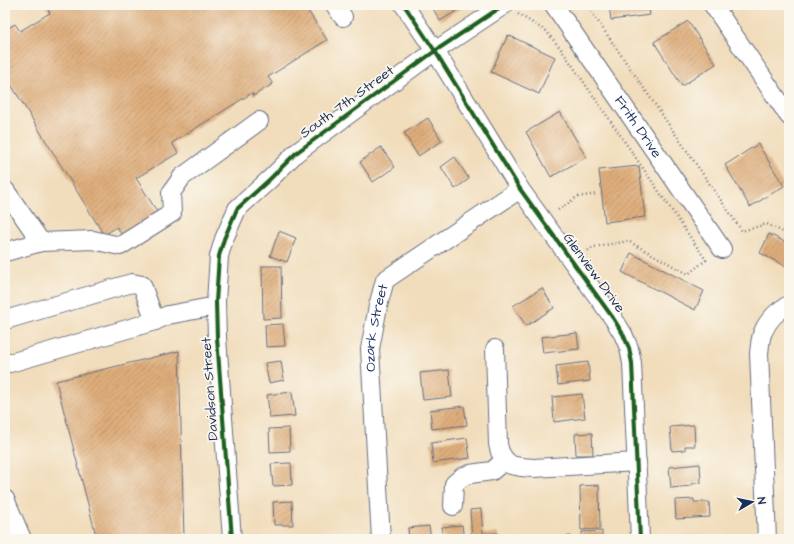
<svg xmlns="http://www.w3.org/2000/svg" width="794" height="544" viewBox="0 0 794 544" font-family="'Architects Daughter',sans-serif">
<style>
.building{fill:url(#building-hatch)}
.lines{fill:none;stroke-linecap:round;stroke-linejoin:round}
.minor-casing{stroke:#666c7f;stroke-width:20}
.path{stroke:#666c7f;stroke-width:2.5;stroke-dasharray:1 3;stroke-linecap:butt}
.minor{stroke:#fff;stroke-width:18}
.cycleway-casing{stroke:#fbf7ec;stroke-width:6}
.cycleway{stroke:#1b5e20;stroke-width:4}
.labels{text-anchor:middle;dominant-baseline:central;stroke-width:3.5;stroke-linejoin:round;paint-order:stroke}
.street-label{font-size:14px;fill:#1b2f5e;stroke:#fbf7ec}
</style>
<defs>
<pattern id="building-hatch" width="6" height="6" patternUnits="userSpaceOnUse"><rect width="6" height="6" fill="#dfae7c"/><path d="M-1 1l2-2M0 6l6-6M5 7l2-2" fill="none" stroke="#b48e69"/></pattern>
</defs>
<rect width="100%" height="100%" fill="#fbf7ec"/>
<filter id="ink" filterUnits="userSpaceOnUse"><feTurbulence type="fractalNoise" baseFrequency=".025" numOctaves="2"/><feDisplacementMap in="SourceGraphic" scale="8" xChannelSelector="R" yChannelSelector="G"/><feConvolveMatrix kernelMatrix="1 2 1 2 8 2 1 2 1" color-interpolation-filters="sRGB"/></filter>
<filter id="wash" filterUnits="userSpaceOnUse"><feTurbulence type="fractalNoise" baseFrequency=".012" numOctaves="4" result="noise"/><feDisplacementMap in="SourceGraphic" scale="16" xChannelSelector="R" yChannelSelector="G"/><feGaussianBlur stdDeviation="0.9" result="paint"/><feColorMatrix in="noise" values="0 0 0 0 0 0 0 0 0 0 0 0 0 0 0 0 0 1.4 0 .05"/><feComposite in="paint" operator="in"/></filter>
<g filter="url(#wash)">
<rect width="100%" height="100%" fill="#f1ddbc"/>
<g id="blocks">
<g class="building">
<path d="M45,5H313L314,7L308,11L327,40L268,77L273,84L253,96L252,93L172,143L178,153L136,178L161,218L125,240L117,227L104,235L5,75V30L15,24L20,31L50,13Z"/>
<path d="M431,5H466L440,21Z"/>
<path d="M609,5H648L650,15L611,20Z"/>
<path d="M688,21L716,64L682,86L654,42Z"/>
<path d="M508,35L555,57L539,94L491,72Z"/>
<path d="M560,112L586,157L551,177L526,132Z"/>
<path d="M428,118L442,141L418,156L404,133Z"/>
<path d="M758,144L784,186L750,207L725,165Z"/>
<path d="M381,147L395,167L373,182L360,162Z"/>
<path d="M455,157L469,179L455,189L441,167Z"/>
<path d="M639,166L645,217L605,222L599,170Z"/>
<path d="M279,231L296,238L287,262L270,256Z"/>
<path d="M769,234L789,244V268L760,253Z"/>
<path d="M631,253L704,291L695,310L622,272Z"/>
<path d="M262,266H281L282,318L263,319Z"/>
<path d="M542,288L554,308L526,326L513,306Z"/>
<path d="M283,324L285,346L266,347L265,325Z"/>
<path d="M577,333L579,349L543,353L541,337Z"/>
<path d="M179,351L184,539H97L56,381Z"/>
<path d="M281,361L284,380L269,383L265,363Z"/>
<path d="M588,362L590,381L558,385L556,366Z"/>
<path d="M449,370L452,397L423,400L420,373Z"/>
<path d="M292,392L295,416L270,418L267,395Z"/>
<path d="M582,394L585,418L554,422L552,397Z"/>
<path d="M464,406L467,425L432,429L430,410Z"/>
<path d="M694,425L695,446H685V450L672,451L670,427Z"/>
<path d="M289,428L290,451L270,452L269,429Z"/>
<path d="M592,433L593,455H576L575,434Z"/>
<path d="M467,438L470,458L433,463L431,443Z"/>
<path d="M291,463L292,485L273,486L271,464Z"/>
<path d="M700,464L701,483L691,484V486L671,488L669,467Z"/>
<path d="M599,485L600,529L581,530L580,486Z"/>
<path d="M694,499V502H709L710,517L676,519L675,500Z"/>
<path d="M292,501L293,525H274L273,502Z"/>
<path d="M481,509L483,534L498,533V539H472L470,510Z"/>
<path d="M462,525L464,539H443L442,527Z"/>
<path d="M429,526L431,539H409L408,528Z"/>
<path d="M602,531V539H582V532Z"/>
<path d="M571,536V539H542V538Z"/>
<rect x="674" y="536" width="34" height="3"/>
<rect x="270" y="537" width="24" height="2"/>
</g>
</g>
</g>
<g filter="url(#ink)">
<use href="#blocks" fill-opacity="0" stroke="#666c7f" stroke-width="1"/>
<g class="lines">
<defs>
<g id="minor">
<path d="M335,5L343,17"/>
<path d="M404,5L435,51L520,189L613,318L623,334L629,348L632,363L640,539"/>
<path id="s1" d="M554,5L722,249"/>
<path d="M713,5L789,116"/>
<path d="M5,190L41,242"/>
<path d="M5,252L41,242L93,240L120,246L172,213L171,193L182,177L259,121"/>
<path d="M5,320L132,283L142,285L155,321"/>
<path d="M495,349L498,444L500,452L505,460L511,465L521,467L534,468L637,462"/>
<path d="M5,361L10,363L155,321L168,315L216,306"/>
<path d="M5,499L22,539"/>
<path d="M453,506L454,484L462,477L470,474L492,471L505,460"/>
<path d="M232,539L217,338L216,302L219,256L224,239L237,209L270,179L296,153L435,51L504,5"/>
<path id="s2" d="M381,539L370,349L378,306L385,280L520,189"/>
<path d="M767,539L759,353C760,347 760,338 763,332C768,320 778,310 789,305"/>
</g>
</defs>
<use href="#minor" class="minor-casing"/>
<g class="path">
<path d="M588,5V7L742,231L767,224L789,235"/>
<path d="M518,14L546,31L561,49L706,260L688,274L628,241L594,247L587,251"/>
<path d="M558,210L577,197L597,194"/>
</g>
<use href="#minor" class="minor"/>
<defs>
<g id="cycleway">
<path d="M404,5L435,51L520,189L613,318L623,334L629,348L632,363L640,539"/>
<path d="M232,539L217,338L216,302L219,256L224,239L237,209L270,179L296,153L435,51L504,5"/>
</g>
</defs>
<use href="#cycleway" class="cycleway-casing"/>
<use href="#cycleway" class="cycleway"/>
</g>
</g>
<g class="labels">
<g class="street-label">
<text transform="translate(347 102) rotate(-36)">South 7th Street</text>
<text stroke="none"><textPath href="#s1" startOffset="148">Frith Drive</textPath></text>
<text transform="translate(594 273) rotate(54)">Glenview Drive</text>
<text stroke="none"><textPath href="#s2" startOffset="212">Ozark Street</textPath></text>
<text transform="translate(210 389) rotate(-94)">Davidson Street</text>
</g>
</g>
<rect width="794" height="544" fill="none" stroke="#fbf7ec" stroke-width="20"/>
<g transform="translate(752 502) rotate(81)" stroke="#fbf7ec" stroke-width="3" paint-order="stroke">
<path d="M0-3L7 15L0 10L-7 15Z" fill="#1b2f5e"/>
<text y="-6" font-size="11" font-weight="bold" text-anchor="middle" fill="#1b2f5e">N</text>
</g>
</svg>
